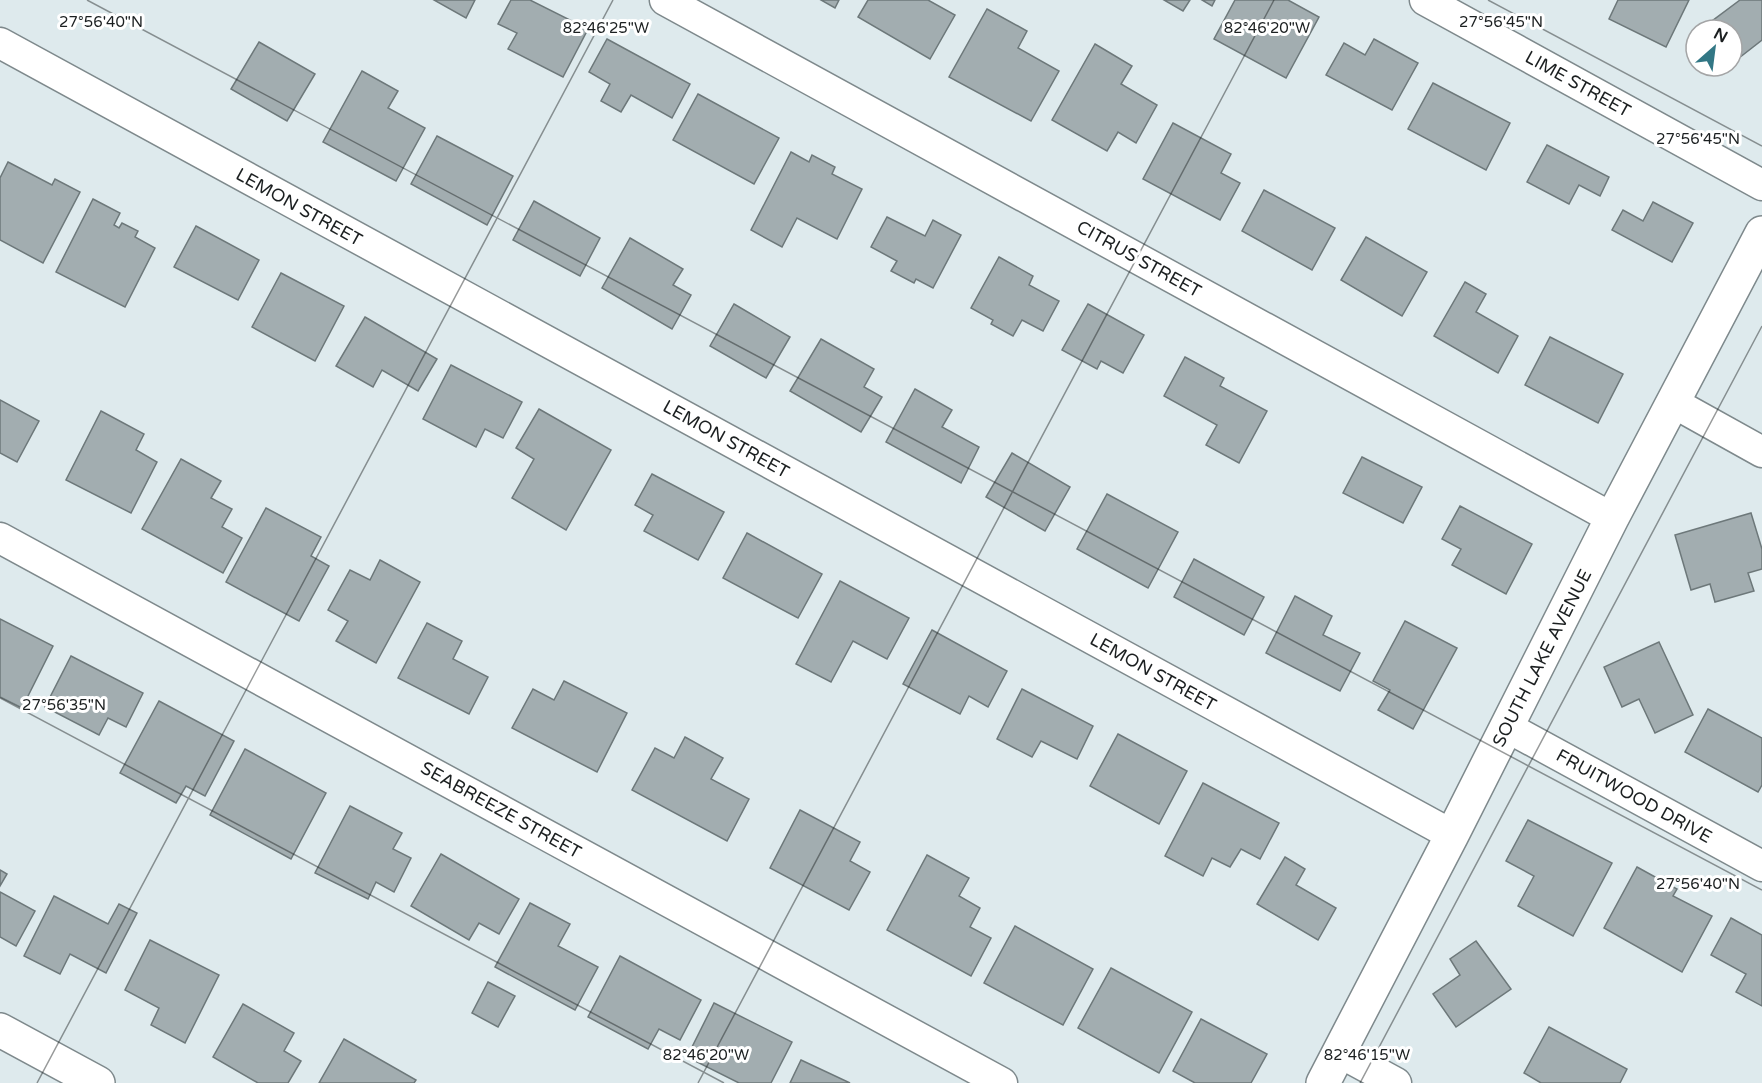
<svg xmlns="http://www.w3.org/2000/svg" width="1762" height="1083" viewBox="0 0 1762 1083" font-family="'Varela Round',sans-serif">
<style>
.building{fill:#a2adb0;stroke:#6d787a;stroke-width:1.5}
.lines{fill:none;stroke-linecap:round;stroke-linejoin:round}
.street-casing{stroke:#7e898c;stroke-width:33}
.secondary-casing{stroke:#7e898c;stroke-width:36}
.street{stroke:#fff;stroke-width:30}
.secondary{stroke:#fff;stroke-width:33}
.ticks{fill:none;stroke:#1b1f20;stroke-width:1.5;stroke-opacity:0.45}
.labels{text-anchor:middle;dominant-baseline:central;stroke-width:6;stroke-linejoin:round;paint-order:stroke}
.street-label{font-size:18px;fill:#1b1f20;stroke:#fff}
.ticks-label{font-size:15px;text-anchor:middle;fill:#1b1f20;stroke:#fff;stroke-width:6;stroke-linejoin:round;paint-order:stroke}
</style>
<rect width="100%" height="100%" fill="#deeaed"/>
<g class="building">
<path d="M434,0H475L466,18Z"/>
<path d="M511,0H530L588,29L563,77L508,49L517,33L498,24Z"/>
<path d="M821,0H839L835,8Z"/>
<path d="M868,0H928L955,15L930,59L858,17Z"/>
<path d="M1164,0H1190L1183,11Z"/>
<path d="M1202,0H1215L1212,6Z"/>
<path d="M1235,0H1288L1319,17L1286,78L1214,39Z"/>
<path d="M1618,0H1689L1666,47L1609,19Z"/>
<path d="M1740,0H1762V40L1739,58L1732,48V30H1719L1712,21Z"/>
<path d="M987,9L1027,31L1018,48L1059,71L1031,121L949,77Z"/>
<path d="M607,39L690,84L672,118L631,95L621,112L601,101L610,84L589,72Z"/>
<path d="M1374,39L1418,63L1392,110L1326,75L1344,43L1365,55Z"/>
<path d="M259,42L315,74L287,121L231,89Z"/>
<path d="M1095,44L1132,66L1121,84L1157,105L1136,143L1118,132L1107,151L1052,120Z"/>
<path d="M362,71L398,91L388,108L425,128L396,181L323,142Z"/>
<path d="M1433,83L1510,123L1486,170L1408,129Z"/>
<path d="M698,94L779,138L754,184L673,140Z"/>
<path d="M1173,123L1231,154L1221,173L1240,183L1220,220L1143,179Z"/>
<path d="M437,136L513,176L487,225L411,184Z"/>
<path d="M1547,145L1609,177L1600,196L1579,185L1569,204L1527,182Z"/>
<path d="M791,152L809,162L812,155L835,167L832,174L862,189L837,239L797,218L782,247L751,230Z"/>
<path d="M8,162L52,185L55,179L80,192L43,263L0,240V178Z"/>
<path d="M1264,190L1335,228L1312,270L1242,231Z"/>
<path d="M93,199L120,213L114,225L119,228L122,223L138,231L135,237L155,248L125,307L56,272Z"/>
<path d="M534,201L600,238L580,276L513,240Z"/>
<path d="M1653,202L1693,223L1672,262L1612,230L1623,210L1643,221Z"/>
<path d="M887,217L925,236L933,220L961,235L933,288L916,279L914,283L891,271L897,261L871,247Z"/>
<path d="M196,226L259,260L238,300L174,267Z"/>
<path d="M1366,237L1427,272L1402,316L1341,280Z"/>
<path d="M630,238L683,269L673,285L691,295L672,329L602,288Z"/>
<path d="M999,257L1033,276L1029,285L1059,301L1043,331L1022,320L1013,336L991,324L993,320L971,308Z"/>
<path d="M281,273L344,306L315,361L252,327Z"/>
<path d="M1465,282L1486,294L1476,312L1518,336L1498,373L1434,336Z"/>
<path d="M734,304L790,337L766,378L710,346Z"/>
<path d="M1088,304L1144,335L1123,373L1101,361L1097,369L1062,350Z"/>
<path d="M365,317L437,359L418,391L382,370L373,387L336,366Z"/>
<path d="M1550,337L1623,374L1598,423L1525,385Z"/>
<path d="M821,339L874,369L864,387L882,397L861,432L790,391Z"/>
<path d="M1185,357L1224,378L1220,386L1267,411L1239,463L1206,445L1217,425L1164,396Z"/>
<path d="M451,365L522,402L503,438L485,429L476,447L423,419Z"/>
<path d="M915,389L952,410L942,427L979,447L961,483L886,442Z"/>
<path d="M0,400L39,421L17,462L0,453Z"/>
<path d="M539,409L611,450L566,530L512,498L534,459L516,448Z"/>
<path d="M101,411L144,434L136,450L157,462L131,513L66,480Z"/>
<path d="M1012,453L1070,487L1045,531L986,497Z"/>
<path d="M1362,457L1422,487L1403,523L1343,493Z"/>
<path d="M181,459L221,481L211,498L232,509L222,527L242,538L223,573L142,529Z"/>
<path d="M652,474L724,512L698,560L644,531L653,515L635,505Z"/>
<path d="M1107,494L1178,532L1148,588L1077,549Z"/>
<path d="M1460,506L1532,544L1506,594L1452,565L1461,549L1442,539Z"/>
<path d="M266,508L321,537L311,556L329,566L299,621L226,582Z"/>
<path d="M1751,513L1762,549V569L1748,573L1754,591L1715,602L1710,584L1691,590L1675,535Z"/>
<path d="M747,533L822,574L798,618L723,578Z"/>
<path d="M1194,559L1264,597L1244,635L1174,597Z"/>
<path d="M380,560L420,582L376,663L336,641L348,621L328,610L350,570L370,580Z"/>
<path d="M840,581L909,618L887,659L853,641L831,682L796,664Z"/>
<path d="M1295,596L1332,616L1323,635L1360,653L1340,691L1266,653Z"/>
<path d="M0,619L53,646L22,708L0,697Z"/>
<path d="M1405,621L1457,648L1413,729L1378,710L1390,690L1373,681Z"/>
<path d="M427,623L462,641L453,659L488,677L469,714L398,678Z"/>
<path d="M932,630L1007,671L988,707L969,696L960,714L903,684Z"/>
<path d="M1659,642L1693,715L1655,733L1639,699L1622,707L1604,667Z"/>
<path d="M71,656L143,693L126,727L108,718L99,735L45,707Z"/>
<path d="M564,681L627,713L597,772L512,728L533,689L554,700Z"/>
<path d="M1022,689L1093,726L1077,759L1041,741L1032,757L997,739Z"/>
<path d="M159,701L234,741L205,796L186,786L176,803L120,773Z"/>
<path d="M1708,709L1762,738V785L1758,792L1685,752Z"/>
<path d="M1118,734L1187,771L1159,824L1090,786Z"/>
<path d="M685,737L723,758L711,779L749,799L727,841L632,790L655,748L674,758Z"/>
<path d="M245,749L326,793L291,859L210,815Z"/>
<path d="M1203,783L1279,823L1260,859L1241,849L1230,867L1212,858L1203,876L1165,856Z"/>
<path d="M350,806L402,833L393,849L411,858L394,892L376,882L368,899L315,873Z"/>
<path d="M800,810L860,842L850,861L870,872L849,910L770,868Z"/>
<path d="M1528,820L1612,863L1573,936L1518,906L1534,876L1506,861Z"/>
<path d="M441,854L519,899L499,934L479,923L469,940L411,906Z"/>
<path d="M927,855L969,878L959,896L980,908L970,927L991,938L971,976L887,930Z"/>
<path d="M1285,857L1305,869L1296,885L1336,908L1318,940L1257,904Z"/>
<path d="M1637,867L1677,889L1673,896L1712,916L1682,972L1604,928Z"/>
<path d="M0,870L7,874L0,886Z"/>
<path d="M0,892L35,911L16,946L0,937Z"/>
<path d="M54,896L108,924L119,904L137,913L106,973L70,954L60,974L24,956Z"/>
<path d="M530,903L570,924L558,946L598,967L575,1010L495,967Z"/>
<path d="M1731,918L1762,935V1006L1736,992L1746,974L1711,955Z"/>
<path d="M1015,926L1093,969L1063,1025L984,983Z"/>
<path d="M150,940L219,975L185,1043L151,1025L159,1008L125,990Z"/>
<path d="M1476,941L1511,989L1456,1027L1433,994L1460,975L1450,959Z"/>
<path d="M620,956L701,1000L680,1040L659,1029L648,1049L588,1017Z"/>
<path d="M1111,968L1192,1012L1159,1073L1078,1028Z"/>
<path d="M488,982L515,996L498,1027L472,1013Z"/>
<path d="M714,1003L792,1042L771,1083H739L687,1057Z"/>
<path d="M243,1004L294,1033L284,1051L301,1061L288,1083H258L213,1057Z"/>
<path d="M1201,1019L1267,1054L1251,1083H1195L1173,1071Z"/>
<path d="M1549,1027L1627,1069L1620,1083H1541L1524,1073Z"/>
<path d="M344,1039L416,1080L414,1083H319Z"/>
<path d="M801,1060L850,1083H790Z"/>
</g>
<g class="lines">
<defs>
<g id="street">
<path d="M665,0L1612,518"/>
<path d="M1425,0L1762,185"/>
<path d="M0,43L1452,835"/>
<path d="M1674,403L1762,452"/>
<path d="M0,538L1002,1083"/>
<path d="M1507,727L1762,866"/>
<path d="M1339,1052L1396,1083"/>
</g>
<g id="secondary">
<path d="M0,1030L98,1083"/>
<path d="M1323,1083L1452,835L1612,518L1762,233"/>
</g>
</defs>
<use href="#street" class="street-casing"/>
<use href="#secondary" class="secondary-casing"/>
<use href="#street" class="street"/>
<use href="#secondary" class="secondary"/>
</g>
<path class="ticks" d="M87,0L1762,890M1488,0L1762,146M0,698L724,1083M37,1083L613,0M698,1083L1274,0M1360,1083L1762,326"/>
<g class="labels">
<g class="street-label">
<text transform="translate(1578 84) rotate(29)">LIME STREET</text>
<text transform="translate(299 207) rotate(29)">LEMON STREET</text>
<text transform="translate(1139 259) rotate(29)">CITRUS STREET</text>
<text transform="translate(726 439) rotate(29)">LEMON STREET</text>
<text transform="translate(1542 658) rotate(-63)">SOUTH LAKE AVENUE</text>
<text transform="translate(1153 672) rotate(29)">LEMON STREET</text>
<text transform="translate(1634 796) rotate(29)">FRUITWOOD DRIVE</text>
<text transform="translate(501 810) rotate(29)">SEABREEZE STREET</text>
</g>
</g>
<g class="ticks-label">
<text x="101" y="27">27°56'40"N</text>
<text x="1501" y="27">27°56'45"N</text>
<text x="606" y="33">82°46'25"W</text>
<text x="1267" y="33">82°46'20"W</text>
<text x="1698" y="144">27°56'45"N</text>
<text x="64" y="710">27°56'35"N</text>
<text x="1698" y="889">27°56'40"N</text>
<text x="706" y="1060">82°46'20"W</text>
<text x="1367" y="1060">82°46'15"W</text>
</g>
<g transform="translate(1714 48) rotate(28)"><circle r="28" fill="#ffffff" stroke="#a4a5a6" stroke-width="1.5"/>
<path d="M0-4.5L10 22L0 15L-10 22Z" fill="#327785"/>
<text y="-9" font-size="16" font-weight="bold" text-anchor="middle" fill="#1b1f20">N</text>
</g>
</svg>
